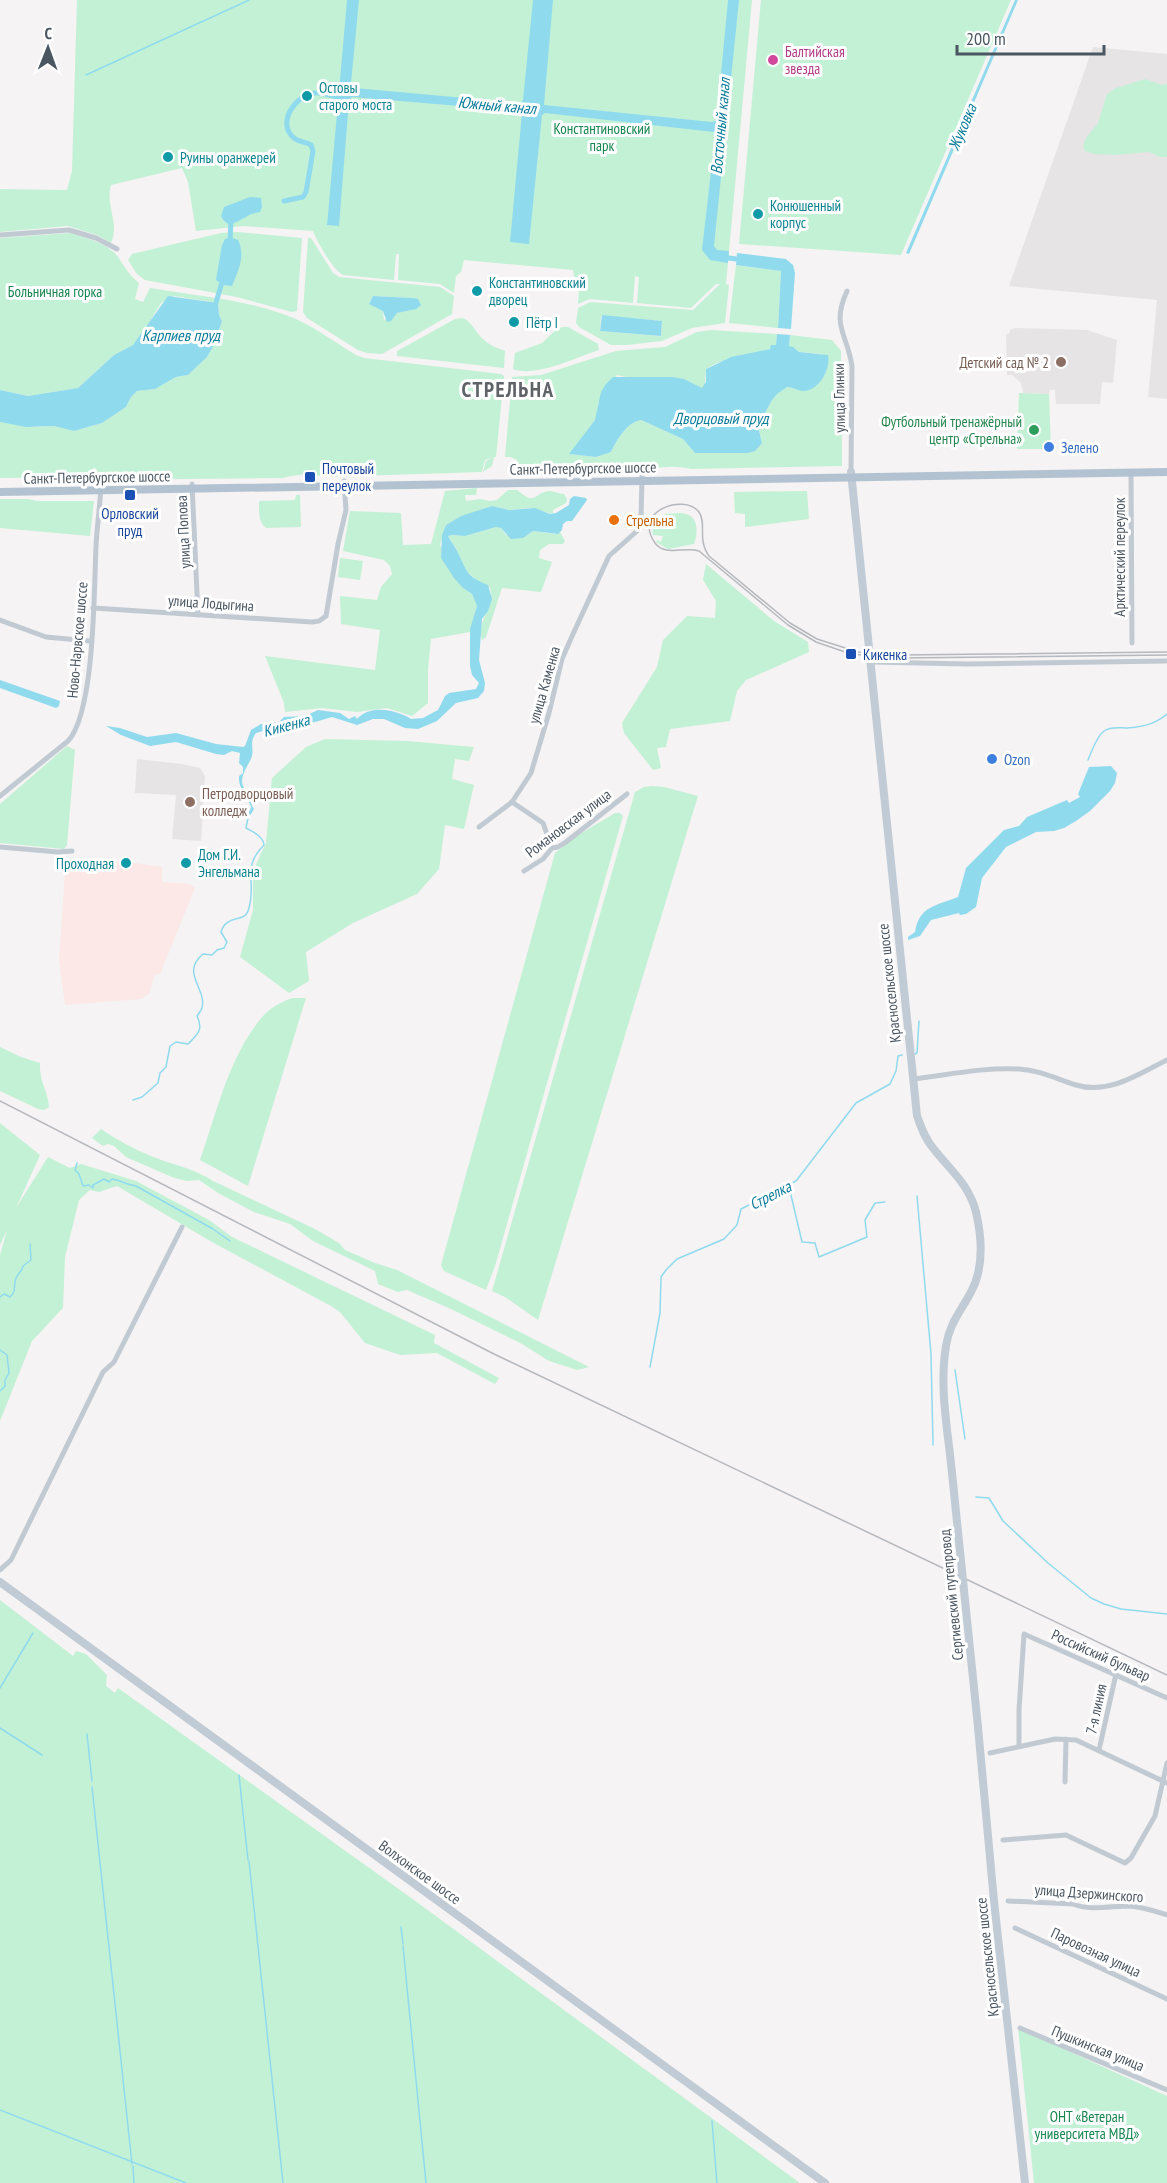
<svg xmlns="http://www.w3.org/2000/svg" width="1167" height="2183" viewBox="0 0 1167 2183" font-family="'PT Sans Narrow',sans-serif">
<style>
.education{fill:#e6e4e5}
.medical{fill:#fce8e6}
.green{fill:#c3f1d5;fill-rule:evenodd}
.water{fill:#90daee}
.lines{fill:none;stroke-linecap:round;stroke-linejoin:round}
.stream{stroke:#90daee;stroke-width:1.5}
.canal{stroke:#90daee;stroke-width:5}
.minor{stroke:#c1cad2;stroke-width:5}
.secondary{stroke:#c1cbd6;stroke-width:8}
.primary{stroke:#b3c2d1;stroke-width:8}
.tram{stroke:#b5b8bd;stroke-width:1.5}
.rail{stroke:#b5b8bd;stroke-width:1.5}
.secondary-bridge{stroke:#c1cbd6;stroke-width:8}
.hotel-dot{fill:#d1479c;stroke:#fff;stroke-width:2}
.culture-dot{fill:#0f9aa8;stroke:#fff;stroke-width:2}
.education-dot{fill:#8d6e63;stroke:#fff;stroke-width:2}
.leisure-dot{fill:#2e9e5b;stroke:#fff;stroke-width:2}
.shop-dot{fill:#3f7fe0;stroke:#fff;stroke-width:2}
.transit-dot{fill:#1a4fb4;stroke:#fff;stroke-width:2}
.food-dot{fill:#e8710a;stroke:#fff;stroke-width:2}
.labels{text-anchor:middle;dominant-baseline:central;stroke-width:6;stroke-linejoin:round;paint-order:stroke}
.hotel-label{font-size:15px;fill:#b23c85;stroke:#fff;text-anchor:start}
.culture-label{font-size:15px;fill:#0d838f;stroke:#fff;text-anchor:start}
.park-label{font-size:15px;fill:#17864f;stroke:#fff}
.education-label{font-size:15px;fill:#785e54;stroke:#fff;text-anchor:end}
.street-label{font-size:15px;fill:#4a5661;stroke:#fff}
.leisure-label{font-size:15px;fill:#27864d;stroke:#fff;text-anchor:end}
.shop-label{font-size:15px;fill:#366cbe;stroke:#fff;text-anchor:start}
.transit-label{font-size:15px;fill:#164399;stroke:#fff;text-anchor:start}
.food-label{font-size:15px;fill:#c56008;stroke:#fff;text-anchor:start}
.water-label{font-size:16px;font-style:italic;fill:#0c7c9b;stroke:#fff}
.district-label{font-size:21px;font-weight:bold;letter-spacing:1.5px;fill:#5f6368;stroke:#fff}
</style>
<rect width="100%" height="100%" fill="#f5f3f3"/>
<g class="education">
<path d="M1093,47L1167,54V399L1148,397L1157,300L1009,286Z"/>
<path d="M1015,328L1087,330L1117,340L1113,383L1102,382L1100,404H1056L1055,390H1050L1049,394L1023,393L1021,383L1012,375H1007L1006,334H1009L1010,330Z"/>
<path d="M137,759L182,764L200,768L205,776L201,841L172,839L176,795L135,793Z"/>
</g>
<path class="medical" d="M66,858L120,862L121,861L162,867V882L189,884L195,888L160,974L154,975L150,993L141,999L65,1005L59,960Z"/>
<g class="green">
<path d="M77,0H752L726,284L729,285L725,323L692,328L662,341L627,345H611L579,327L576,323L578,308L590,302L693,310L720,284H716L691,308L637,303L639,277L635,276L633,303L590,299L578,304L579,289L575,282L573,270L464,260L461,272L456,276L454,293L440,284L398,280L399,254H396L394,280L343,275C332,269 317,241 313,231L243,226L196,231L188,182L182,168L111,185C105,206 120,223 111,243L97,235L68,226L0,232V189L67,190L72,171ZM601,316L662,321L661,336L600,331Z"/>
<path d="M761,0H1011L901,255L739,244Z"/>
<path d="M1145,79L1162,85L1167,84V157H1160L1149,152L1114,155L1094,154L1085,151L1083,146L1086,138L1098,123L1107,94L1116,88Z"/>
<path d="M237,232L302,238L297,311L292,312L237,297L145,280L137,274L128,260L132,254L221,233Z"/>
<path d="M70,233C86,238 108,243 118,257C125,267 129,275 139,283L135,299L143,302L150,288C198,296 251,300 296,319C316,328 336,343 356,355L364,358L501,374L504,376L496,457H494L492,466L483,472L486,461L493,457L485,460L482,472L325,477C311,473 297,474 283,478L99,480L88,477L0,478V422L34,427L54,426L74,431L102,423L126,407L131,397L137,391L155,389L176,377L188,375L207,357L214,345L222,321L219,315L218,303L174,296L161,303L144,331L133,345L114,355L78,388L28,396L0,390V238Z"/>
<path d="M308,238H311L333,273L339,277L440,287L454,296L452,314L382,354L367,353L358,350L307,318L303,312ZM373,296L414,298L419,307L400,312L384,320L383,311L369,303Z"/>
<path d="M736,265L781,271L778,328L729,323Z"/>
<path d="M462,318C471,320 475,332 483,339C489,345 497,348 505,351L504,368L397,356V351L399,350L455,319Z"/>
<path d="M563,327H568L598,344L599,350C577,357 535,378 513,369L515,353L542,343L558,328Z"/>
<path d="M711,330L777,334L776,345C756,358 728,354 706,369L705,386L702,388L672,377L631,378L617,375L598,404V415L595,420L570,454L596,457L611,452C617,440 626,423 641,420L683,439L695,453H748L762,443L758,426L772,400L776,394L787,387C807,390 813,393 825,374L822,354L799,352L789,346L790,335L832,340L841,351L842,466L691,469C678,466 666,466 653,469L519,471L517,460L511,457H505L512,377L541,375L616,351L665,347L697,332Z"/>
<path d="M1019,393L1049,394L1051,449H1017Z"/>
<path d="M477,488L476,495H465L466,501L480,499L490,501L497,500L508,490H517C538,507 532,493 549,491C554,491 559,494 564,494L567,499L566,503L553,510V514L530,508L509,510L492,506L460,517L446,525L440,545L463,588L472,594L476,603L477,606L470,632L431,639L428,669V703L412,716L387,708L357,712L322,708L285,712L284,703L265,656L375,670L380,630L341,624L340,596L377,600L381,587L392,574L390,566L384,560L343,551L350,511L401,513L403,545L431,544L445,491Z"/>
<path d="M807,491L809,519L745,527V514L735,513L734,492Z"/>
<path d="M296,495H300L301,527L266,528C258,521 259,512 259,501L295,500Z"/>
<path d="M0,499H28L37,501H94L90,536L0,528Z"/>
<path d="M666,514C672,514 680,512 686,514C699,517 698,535 694,544L668,549L656,542L657,540L661,542L663,536L653,535C651,524 656,518 666,514Z"/>
<path d="M496,527L501,528L506,535H528L533,531L554,534L560,532L565,541L563,544H549L540,550L539,558L552,562L541,592L502,588L486,637L482,640C476,619 495,610 490,588L479,582L464,569L456,548L448,536L452,535L465,536Z"/>
<path d="M340,558L363,561L360,580L338,577Z"/>
<path d="M706,564L774,621L808,642L809,652L746,680L737,691L730,721L670,729L666,747L657,748L661,768L653,770L624,733L622,723L657,667L663,640L687,616L715,618L716,601L703,580Z"/>
<path d="M325,739L407,741L474,747L469,761L455,759L452,779L474,785L464,829L445,825L439,869L417,894L353,923L306,952L309,981L289,993L240,957L253,910V871L266,843L272,778L306,747Z"/>
<path d="M67,746L75,750L67,845L64,849L0,843V804Z"/>
<path d="M652,786L664,787L698,796L538,1320L505,1297L492,1291L635,792L644,787Z"/>
<path d="M615,813H620L623,816L495,1266L486,1290L444,1271L441,1265L555,853L575,837Z"/>
<path d="M292,998H306L248,1186L200,1160C216,1114 228,1061 258,1022C267,1010 278,1003 292,998Z"/>
<path d="M0,1047L21,1057L40,1063C39,1082 48,1090 49,1107L44,1110L38,1109L0,1091Z"/>
<path d="M0,1123L40,1155L16,1208L48,1157L70,1168L81,1164L136,1181L209,1220L232,1237L435,1335L434,1343L499,1378L495,1384L437,1353L400,1355L365,1343L340,1312L331,1306L212,1242L117,1186L99,1192L90,1190L79,1200L65,1257L63,1308L32,1341L0,1421V1255L7,1230L0,1245Z"/>
<path d="M101,1129C117,1140 134,1149 151,1156C173,1165 194,1168 213,1181L317,1230L339,1243L345,1250L375,1263L397,1270L589,1367L577,1370L549,1361L522,1344L451,1309L407,1290L398,1292L378,1284L375,1271L313,1241L290,1224L254,1212L218,1193L199,1180L186,1181L172,1177L126,1157L114,1146L108,1144L103,1146L92,1138Z"/>
<path d="M0,1600L73,1656L76,1651L86,1654L107,1675L106,1686L115,1693L118,1688L414,1900L800,2183H0Z"/>
<path d="M1018,2028L1167,2096V2183H1034Z"/>
</g>
<g class="water">
<path d="M347,0H359L351,83L354,88L521,103L523,100L533,0H553L544,105L712,122L715,121L717,116L728,0H739L714,246L717,250L729,251L728,263L710,260L702,250L715,136L714,132L545,113L542,115L529,244L510,242L522,113L520,111L352,97L349,101L339,226L327,225L338,102L336,99L332,98V95H337L339,92Z"/>
<path d="M1015,0H1018L909,254L906,253Z"/>
<path d="M250,197L261,198L262,207L260,212C255,213 250,214 246,217C235,222 228,230 221,216L224,207Z"/>
<path d="M230,237L238,240C246,256 238,271 232,286L223,285L216,280L222,245L225,239Z"/>
<path d="M737,253L786,259L793,265L795,273L791,329L778,328L781,271L736,265Z"/>
<path d="M168,296L218,303L219,315L222,321L214,345L207,357L188,375L176,377L155,389L137,391L131,397L126,407L102,423L74,431L54,426L26,427L0,422V390L28,396L78,388L114,355L133,345Z"/>
<path d="M373,296L414,298L418,299L421,305L416,309L397,313L391,321L387,322L383,311L369,304Z"/>
<path d="M602,315L662,321L661,336L600,331Z"/>
<path d="M777,334L790,335L789,346L793,347L799,352L828,355C831,369 819,392 802,391C797,390 792,387 787,387L777,394L772,400L758,426L762,443L755,451L748,453H695L683,439L641,420C626,423 617,440 611,452L596,457L569,454L595,420L601,392L606,384L613,377H672L684,379L702,388L706,382V369L731,357L770,349L771,345H776Z"/>
<path d="M574,496L586,498L587,500L572,521H567L563,524L562,530L558,534L533,531L523,538L511,539L501,528L496,527L465,536L452,535L448,536C450,540 454,545 456,549C467,569 463,575 488,585L492,599L488,611L482,619L479,660L485,683L484,691L478,698L456,703L437,721L418,729L405,728L384,719H373L357,725L332,717L315,722L280,726L256,733C249,742 254,747 252,756C249,765 239,776 243,786C246,794 252,797 252,806L254,809L248,819L247,817L251,807C247,795 238,789 239,776L243,773V767L239,763L240,753L232,751L224,755L216,754L176,742L150,746L121,735L106,726L120,728L147,737L176,733L216,744L243,747L245,746L251,730L261,724L279,722L284,717L305,716L318,710L340,713L349,719L355,716L357,719C371,704 396,710 411,719L423,718L438,710L445,696L449,693L476,689L479,683L472,675L470,666V629L477,606L472,594L463,588L454,578L441,558L442,535L446,525L461,516L492,506L509,510L535,508L550,514L556,513L569,505L570,499Z"/>
<path d="M0,680L60,701L59,706L56,708L0,688Z"/>
<path d="M1111,766L1117,773L1115,783L1110,791L1090,811L1076,821L1064,828L1054,831L1036,832L1006,847L982,878L976,907L966,914L960,915L959,913L931,920L920,936L908,940V937L915,932C919,906 936,906 958,897L966,868L1004,830L1019,826L1027,817L1067,800L1069,803L1080,797L1078,794L1089,767Z"/>
</g>
<g class="lines">
<g class="stream">
<path d="M86,75L249,0"/>
<path d="M1088,760C1092,751 1096,737 1104,731C1111,726 1120,728 1127,728C1143,727 1155,724 1167,714"/>
<path d="M915,1054L917,1053L919,1021"/>
<path d="M133,1100L142,1097L158,1083L160,1073L166,1067L170,1046L176,1042L188,1044C197,1035 204,1030 197,1016C199,1013 201,1011 202,1008C207,988 180,973 203,954L212,955L217,950L224,948L227,942L221,932C226,914 244,923 248,911C258,883 240,869 264,845C263,836 253,832 246,828L248,818"/>
<path d="M77,1163L75,1170L79,1174L83,1186L89,1185L93,1188V1185L104,1179L109,1182L112,1179C120,1180 127,1185 136,1186L213,1229L230,1241"/>
<path d="M787,1188L790,1191L802,1242L815,1243L819,1257L867,1237L865,1220L875,1203L885,1202"/>
<path d="M917,1196L931,1354L933,1445"/>
<path d="M0,1297L4,1294L10,1297C17,1291 13,1286 16,1278C18,1273 22,1272 23,1266L31,1260L30,1244"/>
<path d="M0,1350L7,1355L9,1373L5,1380V1386L0,1391"/>
<path d="M650,1367L660,1313L661,1277L666,1270L677,1259L724,1239L737,1225L741,1209L796,1181L856,1103L890,1084L896,1071L898,1056L902,1055"/>
<path d="M955,1370L965,1439"/>
<path d="M976,1497L989,1498L1003,1521L1048,1563L1091,1598L1104,1604L1121,1609L1167,1614"/>
<path d="M0,1688L33,1633"/>
<path d="M0,1728L42,1755"/>
<path d="M87,1734L92,1781"/>
<path d="M239,1775L248,1860"/>
<path d="M92,1787L132,2164"/>
<path d="M249,1861L283,2183"/>
<path d="M401,1927L403,1944"/>
<path d="M403,1946L426,2183"/>
<path d="M0,2110L186,2183"/>
<path d="M712,2121L717,2183"/>
<path d="M133,2166L134,2183"/>
</g>
<g class="canal">
<path d="M284,201L303,197L306,192L313,151L311,145C306,142 299,142 294,138C276,124 295,95 314,93C321,92 330,96 337,97"/>
<path d="M230,244L231,217"/>
<path d="M722,257L743,260"/>
<path d="M215,306L223,279"/>
</g>
<g class="minor">
<path d="M0,235L69,230L96,238L117,249"/>
<path d="M847,291C831,326 847,333 852,366L851,472"/>
<path d="M1131,472L1132,643"/>
<path d="M192,484L198,615"/>
<path d="M93,608L312,622L319,621L326,616L338,544L346,510L344,481"/>
<path d="M0,620L46,637L90,641"/>
<path d="M870,662L968,664L1166,661"/>
<path d="M0,796L68,741C95,712 94,588 96,546C97,526 100,506 101,486"/>
<path d="M512,802L543,823L552,848"/>
<path d="M479,827L512,802L531,773L549,713L562,659L573,634L609,556L637,531L641,520L642,476"/>
<path d="M0,847L58,852L72,851"/>
<path d="M524,871L543,859L552,848L558,847L566,842L627,794"/>
<path d="M913,1079C947,1075 984,1067 1019,1069C1039,1070 1057,1079 1076,1085C1109,1095 1138,1074 1167,1060"/>
<path d="M0,1570L11,1560L103,1372L114,1362L182,1227"/>
<path d="M1019,1746V1710L1024,1634L1167,1698"/>
<path d="M1099,1750L1116,1674"/>
<path d="M990,1753L1055,1739L1076,1740L1167,1783"/>
<path d="M1065,1782L1066,1739"/>
<path d="M1003,1840L1066,1835L1125,1863L1131,1858L1155,1816L1167,1763"/>
<path d="M1008,1901L1073,1904C1090,1911 1111,1906 1130,1906C1143,1907 1155,1911 1167,1915"/>
<path d="M1015,1928L1167,1999"/>
<path d="M1020,2028L1167,2090"/>
</g>
<g class="secondary">
<path d="M851,472L917,1116C921,1127 925,1139 933,1148C950,1170 969,1184 976,1212C982,1238 984,1268 971,1292C961,1311 949,1324 946,1346C939,1388 948,1431 952,1473"/>
<path d="M0,1582L825,2183"/>
<path d="M978,1727L994,1901L1025,2183"/>
</g>
<path class="primary" d="M0,492L1167,472"/>
<path class="tram" d="M1167,652L898,655L858,652L817,639L790,623L709,556C697,540 707,523 699,512C684,493 632,511 655,543C665,557 685,546 699,551L788,625L816,642L851,654L898,658L1167,655"/>
<path class="rail" d="M0,1101L494,1354L1167,1675"/>
<path class="secondary-bridge" d="M952,1473L978,1727"/>
</g>
<circle class="hotel-dot" cx="773" cy="60" r="6"/>
<g class="culture-dot">
<circle cx="307" cy="96" r="6"/>
<circle cx="168" cy="157" r="6"/>
<circle cx="758" cy="214" r="6"/>
<circle cx="477" cy="291" r="6"/>
<circle cx="514" cy="322" r="6"/>
<circle cx="126" cy="863" r="6"/>
<circle cx="186" cy="863" r="6"/>
</g>
<g class="education-dot">
<circle cx="1061" cy="362" r="6"/>
<circle cx="190" cy="802" r="6"/>
</g>
<circle class="leisure-dot" cx="1034" cy="430" r="6"/>
<g class="shop-dot">
<circle cx="1049" cy="447" r="6"/>
<circle cx="992" cy="759" r="6"/>
</g>
<g class="transit-dot">
<rect x="304" y="471" width="12" height="12" rx="3"/>
<rect x="124" y="489" width="12" height="12" rx="3"/>
<rect x="845" y="648" width="12" height="12" rx="3"/>
</g>
<circle class="food-dot" cx="614" cy="520" r="6"/>
<g class="labels">
<g class="hotel-label">
<text x="785" y="51">Балтийская<tspan x="785" dy="17">звезда</tspan></text>
</g>
<g class="culture-label">
<text x="319" y="87">Остовы<tspan x="319" dy="17">старого моста</tspan></text>
<text x="180" y="157">Руины оранжерей</text>
<text x="770" y="205">Конюшенный<tspan x="770" dy="17">корпус</tspan></text>
<text x="489" y="282">Константиновский<tspan x="489" dy="17">дворец</tspan></text>
<text x="526" y="322">Пётр I</text>
<text x="198" y="854">Дом Г.И.<tspan x="198" dy="17">Энгельмана</tspan></text>
<text x="114" y="863" text-anchor="end">Проходная</text>
</g>
<g class="park-label">
<text x="602" y="128">Константиновский<tspan x="602" dy="17">парк</tspan></text>
<text x="55" y="291">Больничная горка</text>
<text x="1087" y="2116">ОНТ «Ветеран<tspan x="1087" dy="17">университета МВД»</tspan></text>
</g>
<g class="education-label">
<text x="1049" y="362">Детский сад № 2</text>
<text x="202" y="793" text-anchor="start">Петродворцовый<tspan x="202" dy="17">колледж</tspan></text>
</g>
<g class="street-label">
<text transform="translate(839 398) rotate(-91)">улица Глинки</text>
<text transform="translate(583 468) rotate(-1)">Санкт-Петербургское шоссе</text>
<text transform="translate(97 477) rotate(-1)">Санкт-Петербургское шоссе</text>
<text transform="translate(183 532) rotate(-93)">улица Попова</text>
<text transform="translate(1119 557) rotate(-90)">Арктический переулок</text>
<text transform="translate(211 603) rotate(4)">улица Лодыгина</text>
<text transform="translate(77 640) rotate(-85)">Ново-Нарвское шоссе</text>
<text transform="translate(544 685) rotate(-74)">улица Каменка</text>
<text transform="translate(568 823) rotate(-37)">Романовская улица</text>
<text transform="translate(889 983) rotate(-96)">Красносельское шоссе</text>
<text transform="translate(951 1595) rotate(-96)">Сергиевский путепровод</text>
<text transform="translate(1101 1655) rotate(24)">Российский бульвар</text>
<text transform="translate(1096 1709) rotate(-78)">7-я линия</text>
<text transform="translate(420 1872) rotate(36)">Волхонское шоссе</text>
<text transform="translate(1089 1893) rotate(4)">улица Дзержинского</text>
<text transform="translate(1096 1952) rotate(25)">Паровозная улица</text>
<text transform="translate(987 1957) rotate(-96)">Красносельское шоссе</text>
<text transform="translate(1098 2048) rotate(22)">Пушкинская улица</text>
</g>
<g class="leisure-label">
<text x="1022" y="421">Футбольный тренажёрный<tspan x="1022" dy="17">центр «Стрельна»</tspan></text>
</g>
<g class="shop-label">
<text x="1061" y="447">Зелено</text>
<text x="1004" y="759">Ozon</text>
</g>
<g class="transit-label">
<text x="322" y="468">Почтовый<tspan x="322" dy="17">переулок</tspan></text>
<text x="130" y="513" text-anchor="middle">Орловский<tspan x="130" dy="17">пруд</tspan></text>
<text x="863" y="654">Кикенка</text>
</g>
<g class="food-label">
<text x="626" y="520">Стрельна</text>
</g>
<g class="water-label">
<text transform="translate(497 105) rotate(5)">Южный канал</text>
<text transform="translate(720 126) rotate(-85)">Восточный канал</text>
<text transform="translate(962 127) rotate(-67)">Жуковка</text>
<text x="181" y="335">Карпиев пруд</text>
<text x="721" y="418">Дворцовый пруд</text>
<text transform="translate(286 725) rotate(-15)">Кикенка</text>
<text transform="translate(770 1195) rotate(-27)">Стрелка</text>
</g>
<g class="district-label">
<text x="508" y="389">СТРЕЛЬНА</text>
</g>
</g>
<g transform="translate(48 48) rotate(1)" stroke="#ffffff" stroke-width="4.5" paint-order="stroke">
<path d="M0-4.5L10 22L0 15L-10 22Z" fill="#4a5661"/>
<text y="-9" font-size="16" font-weight="bold" text-anchor="middle" fill="#4a5661">С</text>
</g>
<path d="M957 45v9h147v-9" fill="none" stroke="#4a5661" stroke-width="3"/>
<text x="966" y="45" font-size="18" fill="#4a5661" stroke="#ffffff" stroke-width="4.5" paint-order="stroke">200 m</text>
</svg>
